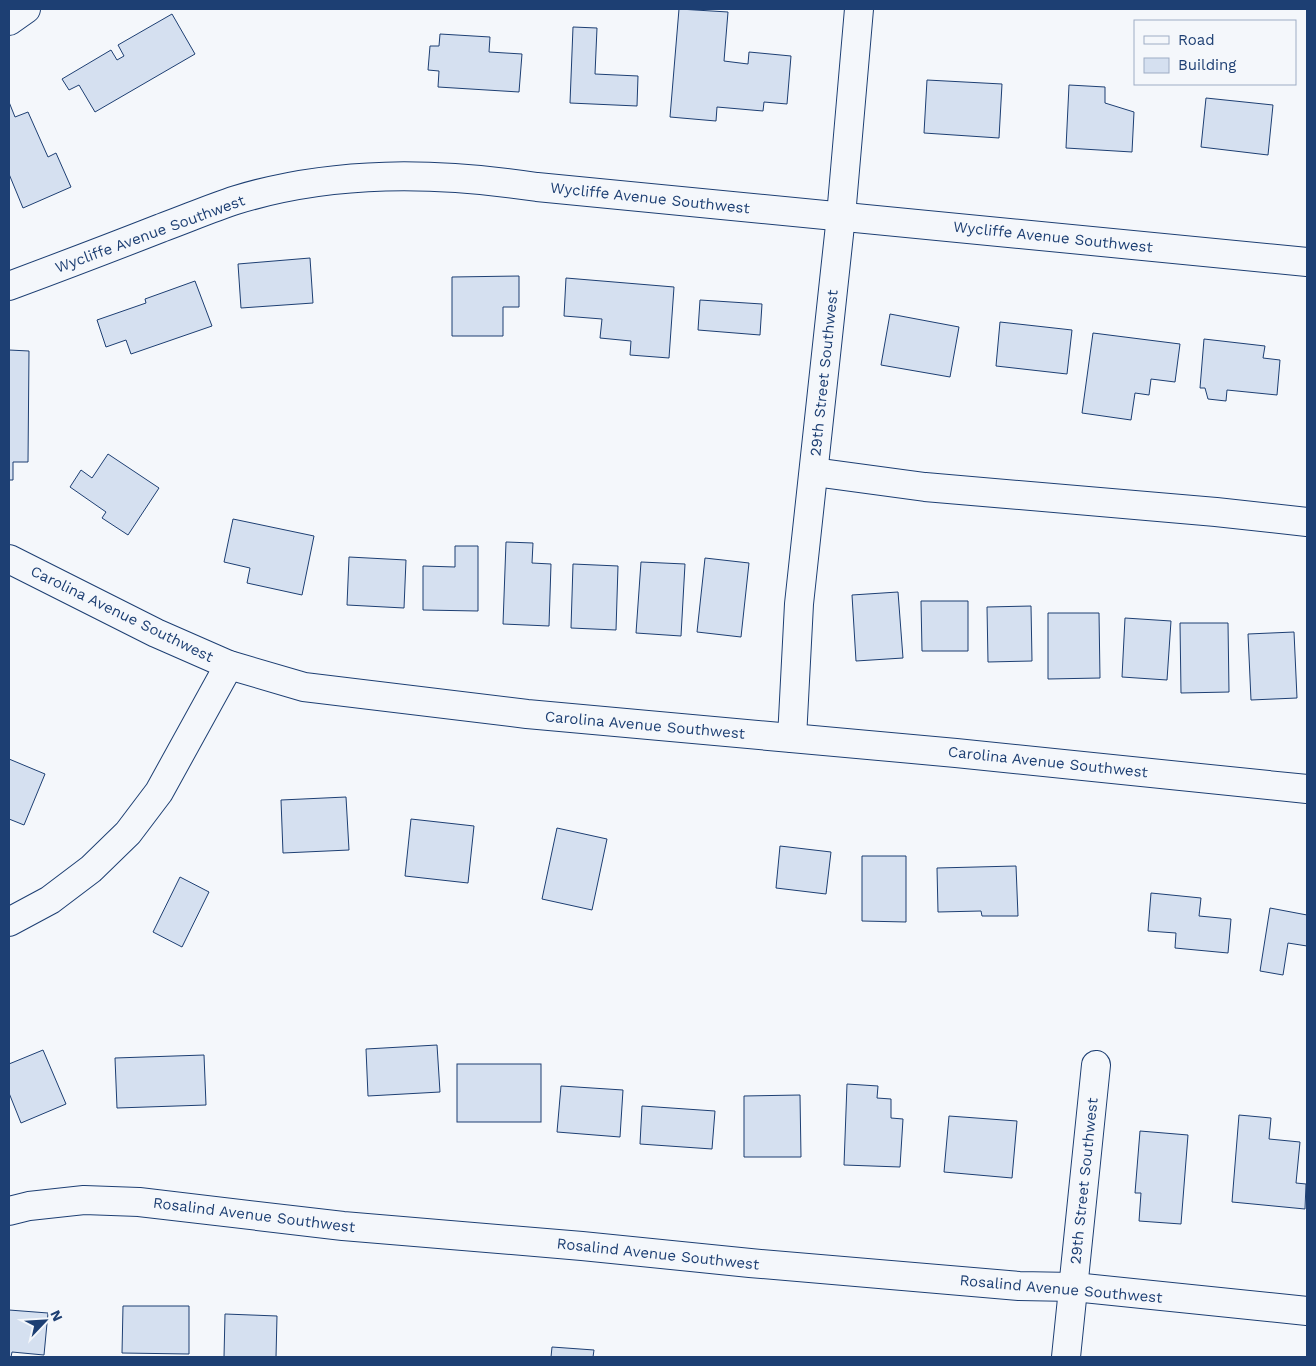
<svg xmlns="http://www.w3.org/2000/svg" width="1316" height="1366" viewBox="0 0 1316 1366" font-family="'Work Sans',sans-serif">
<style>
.building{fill:#d5e0f0;stroke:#1d3f73}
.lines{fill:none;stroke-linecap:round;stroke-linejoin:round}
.minor-casing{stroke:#1d3f73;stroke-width:30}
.minor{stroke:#f4f7fb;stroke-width:28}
.labels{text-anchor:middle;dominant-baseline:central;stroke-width:4;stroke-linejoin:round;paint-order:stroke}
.street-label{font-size:15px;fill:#1d3f73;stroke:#f4f7fb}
</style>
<rect width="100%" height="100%" fill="#f4f7fb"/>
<g class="building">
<path d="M679,9L728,12L724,61L748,64L749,52L791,56L787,104L764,102L763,111L717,107L716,121L670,117Z"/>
<path d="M172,14L195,54L95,112L79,85L69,90L62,79L111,50L117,60L124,56L118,45Z"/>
<path d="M573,27L597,28L595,74L638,76L637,106L570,103Z"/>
<path d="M440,34L490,37L489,52L522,54L519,92L438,87L439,71L428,70L430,46H439Z"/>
<path d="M927,80L1002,84L999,138L924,133Z"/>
<path d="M1069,85L1105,87V103L1134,112L1132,152L1066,148Z"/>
<path d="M1206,98L1273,105L1268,155L1201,147Z"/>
<path d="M9,102L15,117L28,112L48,157L56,153L71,187L23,208L9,174Z"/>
<path d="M310,258L313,303L241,308L238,264Z"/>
<path d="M519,276V307H503V336H452V277Z"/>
<path d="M566,278L674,287L669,358L630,355L631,341L600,338L602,319L564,316Z"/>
<path d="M195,281L212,326L131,354L126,340L106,347L97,320L146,303L145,299Z"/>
<path d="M700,300L762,304L760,335L698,330Z"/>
<path d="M890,314L959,327L950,377L881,365Z"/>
<path d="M1000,322L1072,330L1067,374L996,366Z"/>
<path d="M1093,333L1180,344L1175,382L1151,379L1149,395L1135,393L1131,420L1082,413Z"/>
<path d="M1204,339L1265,346L1263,358L1280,360L1277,395L1227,390L1226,401L1208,399L1205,388H1200Z"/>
<path d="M9,350L29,351L28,462H13V480H9Z"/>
<path d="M108,454L159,488L128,535L102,518L106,512L70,487L81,470L92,478Z"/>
<path d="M233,519L314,536L302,595L247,583L250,568L224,562Z"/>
<path d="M506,542L533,543L532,563L551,564L549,626L503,624Z"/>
<path d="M455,546H478V611L423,610V566L455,567Z"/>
<path d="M349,557L406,560L404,608L347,605Z"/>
<path d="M705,558L749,563L741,637L697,632Z"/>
<path d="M641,562L685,564L681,636L636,633Z"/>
<path d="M573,564L618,566L616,630L571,628Z"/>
<path d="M898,592L903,658L856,661L852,595Z"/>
<path d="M921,601H968V651H922Z"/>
<path d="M1031,606L1032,661L988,662L987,607Z"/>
<path d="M1048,613H1099L1100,678L1048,679Z"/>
<path d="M1125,618L1171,621L1167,680L1122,677Z"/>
<path d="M1180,623H1228L1229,692L1181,693Z"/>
<path d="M1294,632L1297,698L1251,700L1248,634Z"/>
<path d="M9,759L45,774L24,825L9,819Z"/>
<path d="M346,797L349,850L283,853L281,800Z"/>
<path d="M411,819L474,826L468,883L405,876Z"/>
<path d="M557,828L607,839L592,910L542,899Z"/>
<path d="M780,846L831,852L826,894L776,888Z"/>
<path d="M862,856H906V922L862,921Z"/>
<path d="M1016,866L1018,916H982L981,911L938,912L937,868Z"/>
<path d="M180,877L209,892L182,947L153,932Z"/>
<path d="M1151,893L1201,898L1199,916L1231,919L1228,953L1175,948L1176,933L1148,931Z"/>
<path d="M1270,908L1307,915V946L1288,943L1283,975L1260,971Z"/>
<path d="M437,1045L440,1092L368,1096L366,1049Z"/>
<path d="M43,1050L66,1104L21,1123L9,1093V1064Z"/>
<path d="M204,1055L206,1105L117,1108L115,1058Z"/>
<rect x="457" y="1064" width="84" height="58"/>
<path d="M847,1084L878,1086L877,1098L891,1099V1118L903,1119L900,1167L844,1165Z"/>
<path d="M561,1086L623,1090L620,1137L557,1132Z"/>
<path d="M800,1095L801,1157H744V1096Z"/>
<path d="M642,1106L715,1111L712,1149L640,1144Z"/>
<path d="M1239,1115L1271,1118L1269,1139L1300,1142L1296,1183L1306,1184L1305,1209L1232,1202Z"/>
<path d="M949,1116L1017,1121L1012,1178L944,1172Z"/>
<path d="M1140,1131L1188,1135L1181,1224L1139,1221L1141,1193H1135Z"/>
<path d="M123,1306H189V1354L122,1353Z"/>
<path d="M9,1310L48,1313L44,1355L12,1352L11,1357H9Z"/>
<path d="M225,1314L277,1316L276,1357H224Z"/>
<path d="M552,1347L594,1350L593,1357H551Z"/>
</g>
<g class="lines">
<defs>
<g id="minor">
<path d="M9,21L26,9"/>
<path d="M9,286C60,267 110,248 161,228C186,219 211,208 236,200C334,170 436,172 537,187L1307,262"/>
<path d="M814,472L925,487L1216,512L1307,522"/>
<path d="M9,559L156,633L229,665L304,687L527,714L956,753L1307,789"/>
<path d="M792,738L799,604L841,216L859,9"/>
<path d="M9,922L50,900L91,869L128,833L159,792L229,665"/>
<path d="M9,1211L29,1206L84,1200L139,1202L343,1226L582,1246L750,1263L1019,1286L1074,1287L1307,1311"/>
<path d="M1066,1357L1096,1065"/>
</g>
</defs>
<use href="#minor" class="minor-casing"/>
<use href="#minor" class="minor"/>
</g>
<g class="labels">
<g class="street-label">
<text transform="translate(650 198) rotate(6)">Wycliffe Avenue Southwest</text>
<text transform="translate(150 234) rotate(-20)">Wycliffe Avenue Southwest</text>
<text transform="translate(1053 237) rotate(6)">Wycliffe Avenue Southwest</text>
<text transform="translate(824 373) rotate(-84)">29th Street Southwest</text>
<text transform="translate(122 614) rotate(26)">Carolina Avenue Southwest</text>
<text transform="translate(645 725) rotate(5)">Carolina Avenue Southwest</text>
<text transform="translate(1048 762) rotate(6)">Carolina Avenue Southwest</text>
<text transform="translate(1084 1181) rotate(-84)">29th Street Southwest</text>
<text transform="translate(254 1215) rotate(7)">Rosalind Avenue Southwest</text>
<text transform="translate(658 1254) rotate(6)">Rosalind Avenue Southwest</text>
<text transform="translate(1061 1289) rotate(5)">Rosalind Avenue Southwest</text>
</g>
</g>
<rect width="1316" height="1366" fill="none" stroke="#1d3f73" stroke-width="20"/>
<rect x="1134" y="20" width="162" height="65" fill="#f4f7fb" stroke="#9eadc5"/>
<rect x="1144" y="36" width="25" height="8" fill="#f4f7fb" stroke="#9eadc5"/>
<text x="1178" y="45" font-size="15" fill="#1d3f73">Road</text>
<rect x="1144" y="58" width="25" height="15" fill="#d5e0f0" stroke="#9eadc5"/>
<text x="1178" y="70" font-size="15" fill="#1d3f73">Building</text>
<g transform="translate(45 1321) rotate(65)" stroke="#f4f7fb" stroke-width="4" paint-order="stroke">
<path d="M0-4L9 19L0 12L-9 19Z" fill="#1d3f73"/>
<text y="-8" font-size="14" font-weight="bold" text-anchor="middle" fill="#1d3f73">N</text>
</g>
</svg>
